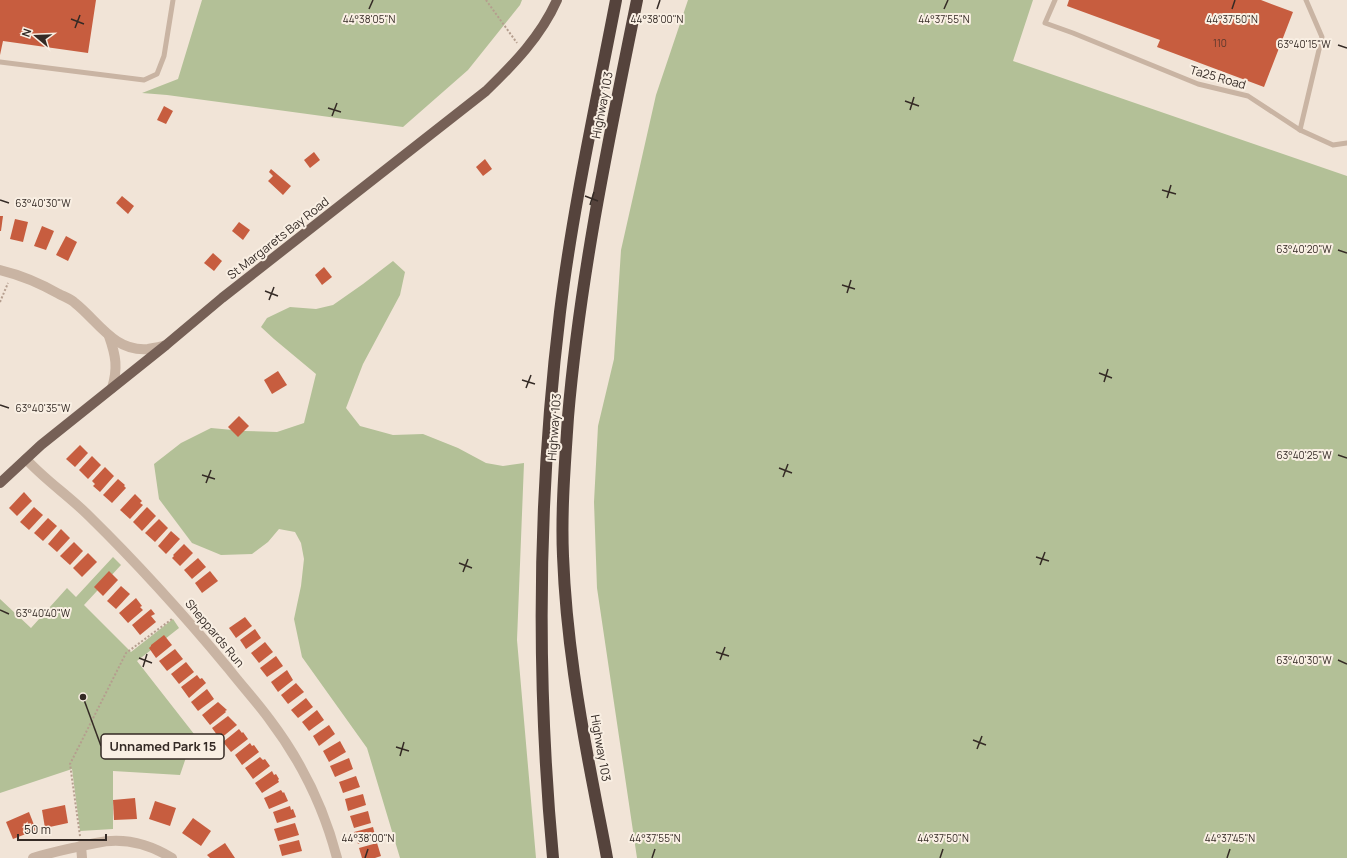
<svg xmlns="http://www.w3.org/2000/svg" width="1347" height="858" viewBox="0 0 1347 858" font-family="Manrope,sans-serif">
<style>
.green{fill:#b3c097}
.building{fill:#c75d3f}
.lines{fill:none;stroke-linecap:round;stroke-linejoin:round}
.path{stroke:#b59e8e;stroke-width:2;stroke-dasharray:2 2;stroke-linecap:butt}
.lane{stroke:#c9b4a3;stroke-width:5}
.street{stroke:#c9b4a3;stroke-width:10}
.primary{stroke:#766056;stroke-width:10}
.highway{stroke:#55433c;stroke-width:12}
.ticks{fill:none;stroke:#342a25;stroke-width:1.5}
.labels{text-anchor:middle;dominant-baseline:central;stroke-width:4;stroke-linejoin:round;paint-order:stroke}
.number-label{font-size:10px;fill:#59372c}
.street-label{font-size:12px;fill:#342a25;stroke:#f9efe3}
.ticks-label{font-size:10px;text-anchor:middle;fill:#342a25;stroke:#f9efe3;stroke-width:4;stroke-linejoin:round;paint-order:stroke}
.leader{fill:none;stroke:#342a25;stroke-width:1.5}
.callout-dot{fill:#342a25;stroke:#f9efe3;stroke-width:1.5}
.callout{fill:#f9efe3;stroke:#342a25;stroke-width:1.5}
.callout-label{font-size:13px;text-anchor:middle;font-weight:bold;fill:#342a25}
</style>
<rect width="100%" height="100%" fill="#f1e4d7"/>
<g class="green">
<path d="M202,0H522L520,5L468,70L403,127L167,95L142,93L178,79Z"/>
<path d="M688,0H1033L1013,61L1347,176V858H637L597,588L594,502L598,426L614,359L621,250L656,95Z"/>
<path d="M393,261L405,272L400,295L363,364L346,408L360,426L393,435L423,434L458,448L486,463L503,466L524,463L517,640L536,858H400L367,748L302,657L294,619L301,586L304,559L301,543L295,532L279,529L268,542L252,554L221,555L192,543L159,499L154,464L181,443L211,428L244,431L277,432L304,423L316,374L274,339L261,327L267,318L290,307L316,309L333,305L363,284Z"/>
<path d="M113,557L121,565L84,605L131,652L173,619L179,628L137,661L194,734L180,775L113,771V829L80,831L72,769L0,793V599L31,628L67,588L76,597Z"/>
</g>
<g class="building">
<path d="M0,0H96L88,53L3,41L0,55Z"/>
<path d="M1069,0H1261L1293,12L1264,87L1157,47L1160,40L1067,6Z"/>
<path d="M164,106L173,111L166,124L157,120Z"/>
<path d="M314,152L320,160L310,168L304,160Z"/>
<path d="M485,159L492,169L483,176L476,167Z"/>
<path d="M271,169L291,186L283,195L268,181L273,176L269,172Z"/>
<path d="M122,196L134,206L128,214L116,203Z"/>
<path d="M0,216H3L1,231H0Z"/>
<path d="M15,219L28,222L23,242L10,239Z"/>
<path d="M239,222L250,230L243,240L232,231Z"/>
<path d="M42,226L54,231L46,250L34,246Z"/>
<path d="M66,236L77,242L68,261L56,255Z"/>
<path d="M213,253L222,261L214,271L204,263Z"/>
<path d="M324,267L332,277L322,285L315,275Z"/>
<path d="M278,371L287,385L272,394L264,380Z"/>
<path d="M239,416L249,426L238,437L228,427Z"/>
<path d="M80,445L88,453L75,467L66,459Z"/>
<path d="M92,456L101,465L88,479L79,470Z"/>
<path d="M105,467L114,476L100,492L93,486L95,484L92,481Z"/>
<path d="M118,479L125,485L124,486L126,488L112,503L103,495Z"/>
<path d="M24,492L32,501L17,516L9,508Z"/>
<path d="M135,494L142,501L140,503L143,505L130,519L120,510Z"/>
<path d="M34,507L43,515L29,530L20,522Z"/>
<path d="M147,507L156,516L142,531L133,522Z"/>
<path d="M48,518L57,526L43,541L34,533Z"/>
<path d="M159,519L168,528L155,542L145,533Z"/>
<path d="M61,529L70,538L57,552L48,544Z"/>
<path d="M171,531L180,539L166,554L158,546Z"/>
<path d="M74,542L83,551L70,565L60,556Z"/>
<path d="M184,544L193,553L180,566L172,558L174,556L173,555Z"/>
<path d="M88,553L97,562L82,577L73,568Z"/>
<path d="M198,558L206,567L192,579L184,570Z"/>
<path d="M109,571L118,580L103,596L94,587Z"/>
<path d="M210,571L218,581L202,593L195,583Z"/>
<path d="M121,586L130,594L116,609L107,601Z"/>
<path d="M136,598L142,606L140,607L143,610L128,623L119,613Z"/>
<path d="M151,609L155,614L151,616L156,622L140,635L132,625Z"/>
<path d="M245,617L252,626L236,638L229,628Z"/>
<path d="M255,629L261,638L246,649L240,640Z"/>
<path d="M164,635L172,645L156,658L149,648L151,646V645Z"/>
<path d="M265,642L273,652L259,663L251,653Z"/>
<path d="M175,649L183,659L167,671L159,661Z"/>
<path d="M276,656L283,666L267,677L260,668Z"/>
<path d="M186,662L194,672L179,684L171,674Z"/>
<path d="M287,670L293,680L278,692L271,682Z"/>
<path d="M197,675L200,679L202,678L206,683L189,698L181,687Z"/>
<path d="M296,683L304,692L288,704L281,695Z"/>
<path d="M207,689L214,699L198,711L191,702Z"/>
<path d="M306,698L313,707L298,718L291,710Z"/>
<path d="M218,702L227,710L225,711L226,712L210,725L202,715Z"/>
<path d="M317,710L324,720L309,731L302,722Z"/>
<path d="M228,716L237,725L220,739L212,728Z"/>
<path d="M329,725L335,734L319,746L313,736Z"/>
<path d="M239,729L242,733L243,732L248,739L231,752L223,742Z"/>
<path d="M340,741L346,752L329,762L323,751Z"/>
<path d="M250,743L252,746L254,745L259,752L242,765L235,755Z"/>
<path d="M260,757L263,760L265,759L270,766L253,779L245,768Z"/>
<path d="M349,758L353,769L335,777L330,766Z"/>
<path d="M272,771L274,775L276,774L279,779L278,780L279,782L262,793L255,783Z"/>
<path d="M356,776L360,787L343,793L339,782Z"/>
<path d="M281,790L283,793L284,792L288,801L269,809L264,798Z"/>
<path d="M363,794L366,805L348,811L345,799Z"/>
<path d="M135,798L137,819L114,820L113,800Z"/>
<path d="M155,801L176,808L170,826L149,819Z"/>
<path d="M65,805L68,823L45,828L42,810Z"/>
<path d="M290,806L291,810L293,809L296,817L277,823L273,812Z"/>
<path d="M368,811L371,823L354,828L350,816Z"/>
<path d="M29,812L36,830L13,839L6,822Z"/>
<path d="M193,818L211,831L201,846L182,833Z"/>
<path d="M295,823L299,835L278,841L274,829Z"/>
<path d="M373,827L376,839L358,844L354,832Z"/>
<path d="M299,840L302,851L282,856L279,845Z"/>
<path d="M225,843L235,858H210L207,855Z"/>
<path d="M377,843L381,856L375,858H362L359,848Z"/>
</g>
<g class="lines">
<g class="path">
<path d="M486,0L517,43"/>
<path d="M0,302L8,283"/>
<path d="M80,836L70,764L126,653L172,619"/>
</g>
<g class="lane">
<path d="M1055,0L1045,23L1073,33L1198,84L1248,96L1300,130L1322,37L1306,0"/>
<path d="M0,62L144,80L157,74L164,56L173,0"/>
<path d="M1300,130L1333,145L1347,143"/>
</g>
<g class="street">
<path d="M0,270C21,275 40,283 59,294C65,297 71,299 75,303C98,321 114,352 148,349C154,348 160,347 166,345"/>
<path d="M109,336C116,356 118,368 112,388"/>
<path d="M26,459C45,480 69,496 89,516C138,564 184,615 228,668C242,686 257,702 270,720C301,761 324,808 337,858"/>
<path d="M81,846L82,858"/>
<path d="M33,858C49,853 64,850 81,846C86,845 91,844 96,843C123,837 149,844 172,858"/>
</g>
<path class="primary" d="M0,483L41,445L166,345L222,298L486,91C514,64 541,36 557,0"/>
<g class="highway">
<path d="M553,858C536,676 538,493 560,312C573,207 596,104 616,0"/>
<path d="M607,858C603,835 598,812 594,790C579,713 566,635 563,556C561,510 565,463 568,417C580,276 609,138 637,0"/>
</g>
</g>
<path class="ticks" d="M369,9L373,0M657,9L660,0M944,9L948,0M1232,9L1235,0M71,19L84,24M75,28L80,15M1338,45L1347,48M905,101L919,106M328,108L341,112M910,110L914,97M332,116L337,103M1162,190L1176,194M585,196L598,201M1167,198L1171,185M0,200L9,203M590,205L594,192M1338,250L1347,253M842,285L855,289M265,291L278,296M847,293L851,280M269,300L274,287M1099,373L1112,378M522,380L535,384M1104,382L1108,369M526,388L531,375M0,405L9,408M1338,455L1347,458M779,468L792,473M202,475L215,479M783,477L788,464M206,483L211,470M1036,557L1049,561M459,563L472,568M1040,565L1045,552M463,572L468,559M0,610L9,614M716,652L729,656M139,658L152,663M720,660L725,647M1338,660L1347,664M143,667L147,654M973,740L986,745M396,747L409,751M977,749L982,736M400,756L404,742M365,858L368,849M652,858L655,849M940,858L943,849M1227,858L1230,849"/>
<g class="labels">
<g class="number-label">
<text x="1220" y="43">110</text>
</g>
<g class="street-label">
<text transform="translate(1218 77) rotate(16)">Ta25 Road</text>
<text transform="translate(602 105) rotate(-79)">Highway 103</text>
<text transform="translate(278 238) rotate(-38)">St Margarets Bay Road</text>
<text transform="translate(554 427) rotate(-86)">Highway 103</text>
<text transform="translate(215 633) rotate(50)">Sheppards Run</text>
<text transform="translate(601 748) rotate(80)">Highway 103</text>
</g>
</g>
<g class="ticks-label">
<text x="369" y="23">44°38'05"N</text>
<text x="657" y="23">44°38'00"N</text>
<text x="944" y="23">44°37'55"N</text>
<text x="1232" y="23">44°37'50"N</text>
<text x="1304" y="48">63°40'15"W</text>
<text x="43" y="207">63°40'30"W</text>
<text x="1304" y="253">63°40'20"W</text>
<text x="43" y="412">63°40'35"W</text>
<text x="1304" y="459">63°40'25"W</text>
<text x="43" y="617">63°40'40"W</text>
<text x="1304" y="664">63°40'30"W</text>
<text x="368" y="842">44°38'00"N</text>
<text x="655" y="842">44°37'55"N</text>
<text x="943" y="842">44°37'50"N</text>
<text x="1230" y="842">44°37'45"N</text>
</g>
<path class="leader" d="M83 697L101 746"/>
<circle class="callout-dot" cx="83" cy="697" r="4"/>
<rect class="callout" x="101" y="734" width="123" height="25" rx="4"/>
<g class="callout-label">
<text x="163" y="751">Unnamed Park 15</text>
</g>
<g transform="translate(36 36) rotate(289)" stroke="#f9efe3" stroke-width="3" paint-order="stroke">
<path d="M0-3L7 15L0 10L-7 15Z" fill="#342a25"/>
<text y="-6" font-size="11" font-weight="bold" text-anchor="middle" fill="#342a25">N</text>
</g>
<path d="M18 834v6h88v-6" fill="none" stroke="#342a25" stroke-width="2"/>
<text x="24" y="834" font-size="12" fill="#342a25" stroke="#f9efe3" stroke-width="3" paint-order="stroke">50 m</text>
</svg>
